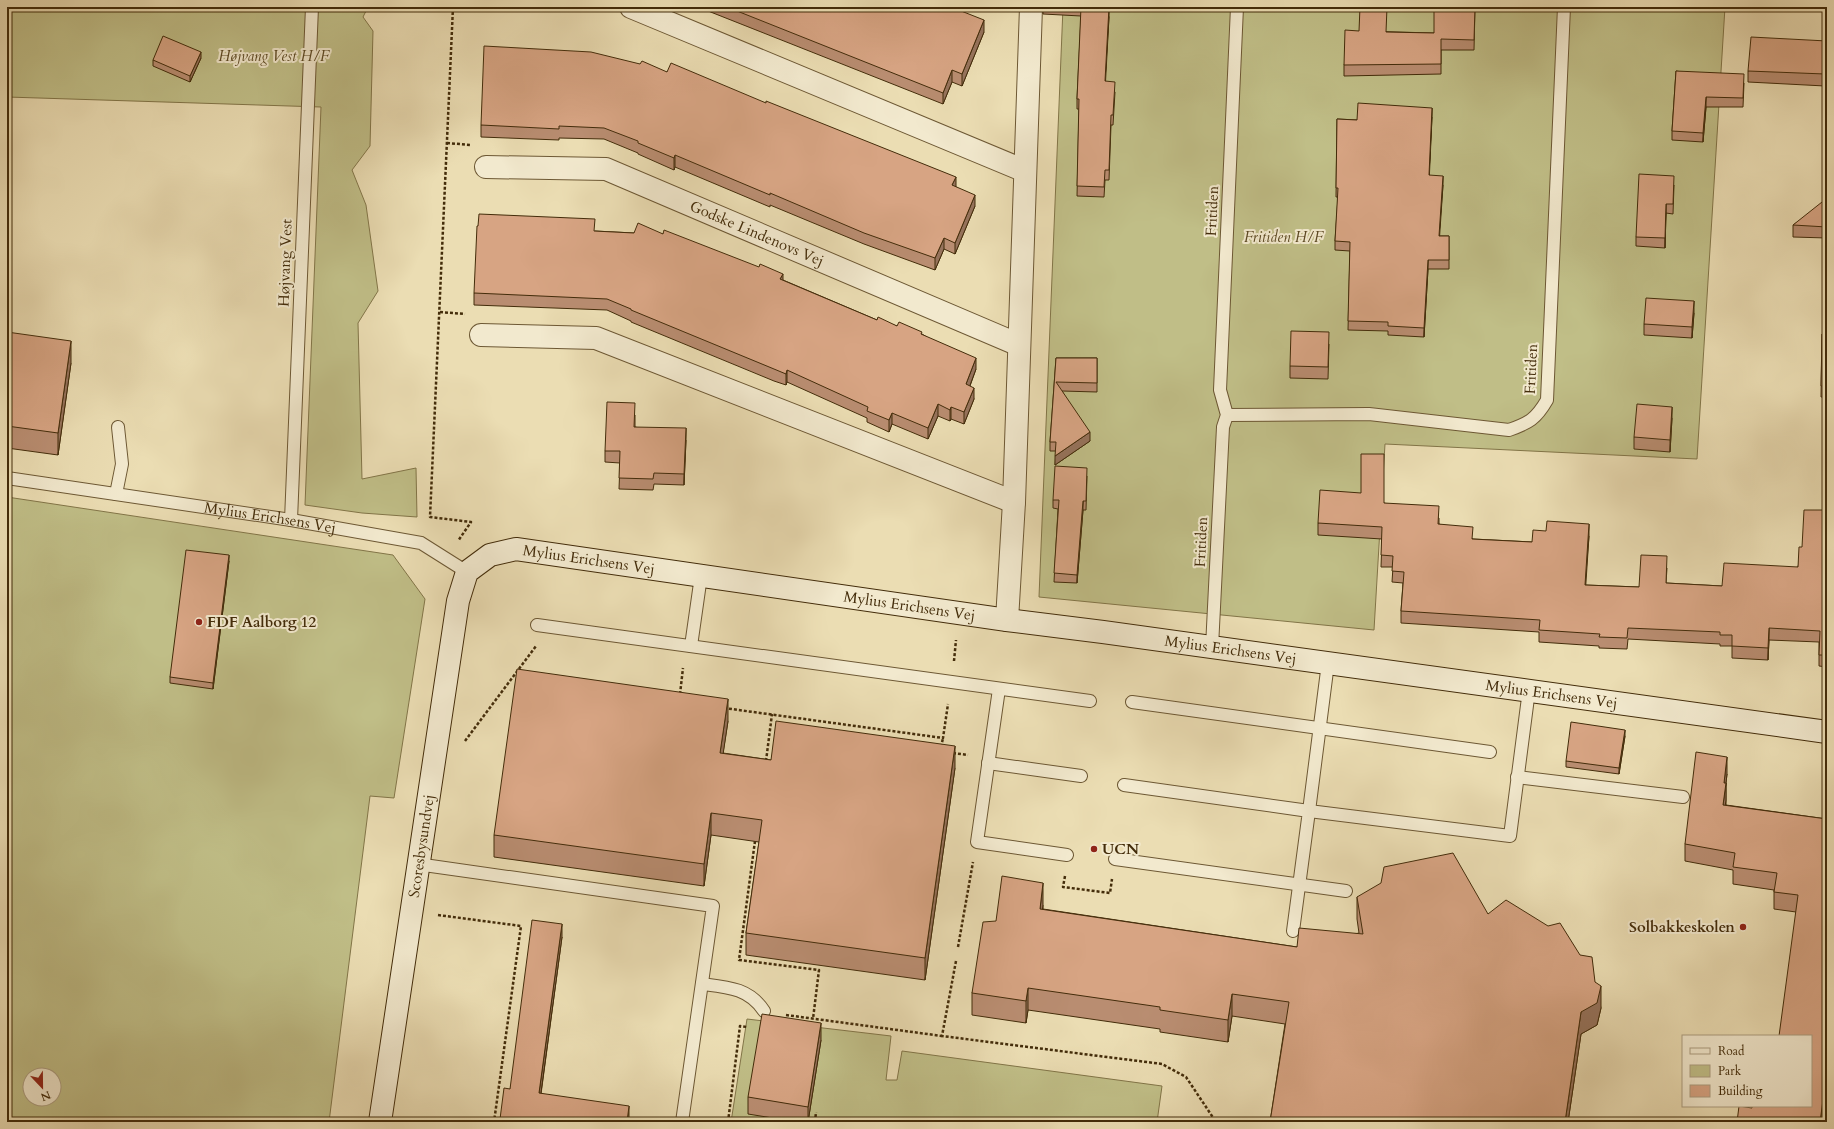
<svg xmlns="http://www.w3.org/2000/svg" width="1834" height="1129" viewBox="0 0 1834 1129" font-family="Cardo,serif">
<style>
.green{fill:#c0be87;stroke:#827548;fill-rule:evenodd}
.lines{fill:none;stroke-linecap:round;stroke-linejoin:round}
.lane-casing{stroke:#6d5834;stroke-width:14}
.street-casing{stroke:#6d5834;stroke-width:24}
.secondary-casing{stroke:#432c0a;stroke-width:24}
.path{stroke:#432c0a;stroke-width:2.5;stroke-dasharray:3 2;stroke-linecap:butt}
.lane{stroke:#f2e9ce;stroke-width:12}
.street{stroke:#f2e9ce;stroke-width:22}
.secondary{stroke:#f2e9ce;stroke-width:22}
.wall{fill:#b98d71;stroke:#432c0a}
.shaded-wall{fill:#96735c;stroke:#432c0a}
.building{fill:#d7a483;stroke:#432c0a}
.poi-dot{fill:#8f2418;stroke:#f2e9ce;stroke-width:1.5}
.labels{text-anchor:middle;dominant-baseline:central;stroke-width:4;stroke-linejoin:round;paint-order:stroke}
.park-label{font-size:15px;font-style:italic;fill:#5c4923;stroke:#f2e9ce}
.street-label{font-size:15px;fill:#432c0a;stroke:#f2e9ce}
.poi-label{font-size:15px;font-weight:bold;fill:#432c0a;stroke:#f2e9ce;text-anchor:start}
</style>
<rect width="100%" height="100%" fill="#ebddb3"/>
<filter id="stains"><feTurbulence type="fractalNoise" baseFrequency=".005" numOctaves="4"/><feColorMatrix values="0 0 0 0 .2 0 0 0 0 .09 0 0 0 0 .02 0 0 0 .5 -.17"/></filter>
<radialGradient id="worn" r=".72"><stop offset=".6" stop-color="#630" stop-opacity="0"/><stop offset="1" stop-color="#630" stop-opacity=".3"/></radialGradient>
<g class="green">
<path d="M7,7H368L363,17L373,31L370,146L352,170L366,205L378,291L358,323L362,479L416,468L417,517L362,513L305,505L321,107L7,97Z"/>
<path d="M1063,7H1725L1697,459L1385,444L1374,630L1039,597Z"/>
<path d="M7,497L393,555L425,599L394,798L370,796L329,1122H7ZM30,1075H54V1099H30Z"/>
<path d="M747,1019L891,1036L886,1080H897L902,1051L1162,1086L1157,1122H731Z"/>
</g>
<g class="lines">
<defs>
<g id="lane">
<path d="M1227,415L1369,414L1509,430C1529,423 1536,419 1547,400L1564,7"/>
<path id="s1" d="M7,478L291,520L421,543L467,572"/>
<path d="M116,494L122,464L118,427"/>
<path d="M291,520L312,7"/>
<path d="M537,625L1090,701"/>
<path d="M691,646L701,576"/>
<path d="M1212,647L1223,427L1227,415L1220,390L1237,7"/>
<path d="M1328,663L1309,811L1510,836L1529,690"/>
<path d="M999,689L977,842L1067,855"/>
<path d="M1132,702L1490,752"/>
<path d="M988,763L1081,776"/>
<path d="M1517,777L1683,797"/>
<path d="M1124,785L1309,811L1293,931"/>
<path d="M1115,859L1346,891"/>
<path d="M417,864L713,906L682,1122"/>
<path d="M702,984C727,987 749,988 764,1011"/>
</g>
<g id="street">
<path d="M631,7L1025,171"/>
<path id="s2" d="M486,167L606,169L1019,345"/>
<path d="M481,335L596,338L1014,502"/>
<path d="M1007,620L1014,502L1031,7"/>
</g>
<g id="secondary">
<path id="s3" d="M380,1122L458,601L467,572L490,555L516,549L1007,620L1103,632L1827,732"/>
</g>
</defs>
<use href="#lane" class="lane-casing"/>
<use href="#street" class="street-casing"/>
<use href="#secondary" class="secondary-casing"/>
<g class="path">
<path d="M453,7L430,517L471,522L458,541"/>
<path d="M447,143L471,145"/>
<path d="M440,312L465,314"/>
<path d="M954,661L956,640"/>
<path d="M680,694L683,668"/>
<path d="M724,708L943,738L948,704"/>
<path d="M465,741L536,646"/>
<path d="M941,747L943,738"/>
<path d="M953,753L968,755"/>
<path d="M766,761L772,714"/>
<path d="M755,841L739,960L819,970L813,1019"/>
<path d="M1065,876L1063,887L1110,893L1112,879"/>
<path d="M438,915L521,926L494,1122"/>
<path d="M958,947L973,862"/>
<path d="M956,961L942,1036L1162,1064L1186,1077L1216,1122"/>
<path d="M786,1015L942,1036"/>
<path d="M728,1118L761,1122"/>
<path d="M728,1122L740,1026L747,1027"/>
<path d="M815,1122L816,1112"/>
</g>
<use href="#lane" class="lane"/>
<use href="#street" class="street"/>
<use href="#secondary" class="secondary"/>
</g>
<g class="wall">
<path d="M698,7H951L984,32L962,86L952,82L943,104Z"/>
<path d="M1043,7H1105L1109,17L1105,81L1115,92L1113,125H1111L1109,180H1105L1104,197L1077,196L1079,109H1077V99L1081,16L1043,14Z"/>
<path d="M1475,7L1474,50H1441V74L1344,76V65L1359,31L1434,33Z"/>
<path d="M1827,41V144H1824L1825,86L1748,82V71Z"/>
<path d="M201,58L190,82L153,66V60Z"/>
<path d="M1676,71L1744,83L1743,107H1706L1703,142L1672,140V131Z"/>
<path d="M667,72L956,187L975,206L955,254L944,249L935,270L864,244L770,205V207L675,167L674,170L638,154V153L604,139L559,138V140L481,137V125Z"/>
<path d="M1432,117L1429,175L1443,185L1439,236H1449V269H1428L1424,337L1388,335V331L1348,330L1350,251L1335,250V241L1338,197H1336L1337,119L1357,120Z"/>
<path d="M1674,185L1673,214L1666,213L1665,248L1636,246V237Z"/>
<path d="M1827,202V238L1793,237V225Z"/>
<path d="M595,231L634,233L663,234L783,280L877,320L897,326L922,334L976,369L970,386L974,399L964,424L951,419L950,421L938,416L928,439L892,424L889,432L867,422V418L787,382L786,385L774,381L631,322V321L607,310L474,305V293Z"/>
<path d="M1694,313L1692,338L1644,335V324Z"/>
<path d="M7,332L71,363L58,455L7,448Z"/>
<path d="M1822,334H1827V397H1821Z"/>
<path d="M1329,344L1328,379L1290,378V366Z"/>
<path d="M1056,358H1097V392L1062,391L1090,441L1055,465L1056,451H1050V442Z"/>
<path d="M635,415V427L686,440L684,485L654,484L653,490L619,489L620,463L605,462V451Z"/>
<path d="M1672,418L1670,452L1634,449V437Z"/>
<path d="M1087,476L1086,510H1083L1077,583L1054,582L1058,509L1053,508V500Z"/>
<path d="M1384,503L1439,518V524L1473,539L1532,542L1589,536L1585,585L1639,587L1667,568L1666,583L1722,586L1798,567L1802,547L1827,522L1824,589H1827V667L1819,666V642L1769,640L1768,660L1732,658V646H1720V644L1628,639L1627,649L1599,648V646L1539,642V632L1401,623V611L1403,583L1392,582L1393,567H1381L1382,539L1318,535V523Z"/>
<path d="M229,561L213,689L170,683V677Z"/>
<path d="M728,721L723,753L771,760L955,768L925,980L746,955V933L759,842L711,835L704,886L494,857V835Z"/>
<path d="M1625,736L1619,774L1566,767V761Z"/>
<path d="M1727,774L1726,783V805L1827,819V1088L1822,1122H1737L1752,1108L1811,1106L1796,912L1774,909V890L1733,884V870L1685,861V844Z"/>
<path d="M1357,897L1488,914L1595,982L1601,1008L1597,1025L1581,1034L1568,1122H1270L1285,1024L1232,1016L1228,1042L1160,1032V1029L1028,1010L1026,1023L972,1015V993L996,921L1043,905V909L1297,947L1359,933L1357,919Z"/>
<path d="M562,937L541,1094L629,1119V1122H500V1119Z"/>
<path d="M821,1040L808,1122H797L748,1114V1097Z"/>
</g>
<g class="shaded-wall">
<path d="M1109,7V17L1105,91V81Z"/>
<path d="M984,20V32L962,86V74Z"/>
<path d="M201,52V58L190,82V76Z"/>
<path d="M952,70V82L943,104V93Z"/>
<path d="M1706,97V107L1703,142V133Z"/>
<path d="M1432,108V117L1429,184V175Z"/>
<path d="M675,155V167L674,170V158Z"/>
<path d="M1443,176V185L1439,245V236Z"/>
<path d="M956,177V189L952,185Z"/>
<path d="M975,195V206L955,254V243Z"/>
<path d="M1666,204V213L1665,248V238Z"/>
<path d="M944,238V249L935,270V258Z"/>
<path d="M1428,260V269L1424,337V328Z"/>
<path d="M783,274V285L780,279Z"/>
<path d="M1694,301V313L1692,338V327Z"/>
<path d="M71,341V363L58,455V433Z"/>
<path d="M976,358V369L966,396V384Z"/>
<path d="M787,370V382L786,385V374Z"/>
<path d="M974,388V399L964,424V412Z"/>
<path d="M938,404V416L928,439V428Z"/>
<path d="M951,407V419L950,421V410Z"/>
<path d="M1672,407V418L1670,452V440Z"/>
<path d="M892,413V424L889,432V420Z"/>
<path d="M686,428V440L684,485V474Z"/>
<path d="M1090,432V441L1055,465V456Z"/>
<path d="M1083,501V510L1077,583V575Z"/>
<path d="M1827,510V522L1823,600V589Z"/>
<path d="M1589,524V536L1585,597V585Z"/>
<path d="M229,555V561L213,689V683Z"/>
<path d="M1769,628V640L1768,660V648Z"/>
<path d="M728,699V721L720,775V753Z"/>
<path d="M1625,730V736L1619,774V768Z"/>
<path d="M955,746V768L925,980V958Z"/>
<path d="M1727,757V774L1724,800V783Z"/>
<path d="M1726,783V800L1723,822V805Z"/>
<path d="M711,813V835L704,886V864Z"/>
<path d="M1043,883V905L1040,931V909Z"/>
<path d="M562,924V937L539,1107V1093Z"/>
<path d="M1601,986V1008L1597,1025L1581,1034L1568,1122H1565L1581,1012Z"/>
<path d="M1028,988V1010L1026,1023V1001Z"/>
<path d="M1232,994V1016L1228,1042V1020Z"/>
<path d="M821,1023V1040L808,1122V1107Z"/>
<path d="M1827,1071V1088L1822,1122H1820Z"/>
<path d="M629,1106V1122H627Z"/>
</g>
<g class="building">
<path d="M727,7H951L984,20L962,74L952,70L943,93Z"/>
<path d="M1081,7H1109L1105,81L1115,82L1113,115H1111L1109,170H1105L1104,187L1077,186L1079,99H1077Z"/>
<path d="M1360,7H1387L1386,32L1434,33V7H1475L1474,40L1441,39V64L1344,65L1345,30L1359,31Z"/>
<path d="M163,36L201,52L190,76L153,60Z"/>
<path d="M1751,37L1827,41V133H1824L1825,74L1748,71Z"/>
<path d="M484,46L591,52L640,64L642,61L667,72L671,63L766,103V101L956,177L952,185L975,195L955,243L944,238L935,258L864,233L770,193V195L675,155L674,158L638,143V141L604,128L559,126V129L481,125Z"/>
<path d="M1676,71L1744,74L1743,98L1706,97L1703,133L1672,131Z"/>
<path d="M1358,103L1432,108L1429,175L1443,176L1439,236H1449V260H1428L1424,328L1388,326V322L1348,321L1350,242L1335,241L1338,188H1336L1337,119L1357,120Z"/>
<path d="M1639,174L1674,176L1673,204H1666L1665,238L1636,237Z"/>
<path d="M1822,202H1827V227L1793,225Z"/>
<path d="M479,214L595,219L594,231L634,233L638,223L663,234L664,230L759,267L760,264L783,274L780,279L877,320L878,317L897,326L899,322L922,332L921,334L976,358L966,384L974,388L964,412L951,407L950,410L938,404L928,428L892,413L889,420L867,411L868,407L787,370L786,374L774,369L631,310V309L607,299L474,293L477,226H478Z"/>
<path d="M1646,298L1694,301L1692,327L1644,324Z"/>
<path d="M1291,331L1329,332L1328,367L1290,366Z"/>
<path d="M7,332L71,341L58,433L7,426Z"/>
<path d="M1822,334H1827V386H1821Z"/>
<path d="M1056,358H1097V383L1056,382L1090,432L1055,456L1056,442H1050Z"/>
<path d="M607,402L635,403L634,427L686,428L684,474L654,473L653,479L619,478L620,451H605Z"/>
<path d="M1637,404L1672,407L1670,440L1634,437Z"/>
<path d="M1361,454H1384V503L1439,506L1438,524L1473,527L1472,539L1532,542L1533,530L1546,531L1547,521L1589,524L1585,585L1639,587L1641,555L1667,556L1666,583L1722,586L1724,563L1798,567L1799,547H1802L1804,510H1827L1823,589H1827V655H1819L1820,631L1769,628L1768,648L1732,646V635H1720V632L1628,628L1627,638L1599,637L1600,634L1539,630L1540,620L1401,611L1404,572L1392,571L1393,556L1381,555L1382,527L1318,523L1320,490L1361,493Z"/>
<path d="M1055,466L1087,468L1086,501H1083L1077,575L1054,573L1059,500H1053Z"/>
<path d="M186,550L229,555L213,683L170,677Z"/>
<path d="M517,669L728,699L720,753L771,760L776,721L955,746L925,958L746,933L762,820L711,813L704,864L494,835Z"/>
<path d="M1571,722L1625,730L1619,768L1566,761Z"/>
<path d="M1696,752L1727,757L1724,783H1726L1723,805L1827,819V1071L1820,1122H1737L1739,1106L1752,1108V1106H1811V1036H1779L1798,895L1774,892L1777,873L1733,867L1735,853L1685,844Z"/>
<path d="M1453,853L1488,914L1506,900L1548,926L1560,923L1580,955L1592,957L1595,982L1601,986L1597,1003L1581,1012L1565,1122H1270L1289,1002L1232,994L1228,1020L1160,1010V1007L1028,988L1026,1001L972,993L983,922L996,921L1002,876L1043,883L1040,909L1297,947L1299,928L1363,934L1357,897L1381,883L1384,867Z"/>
<path d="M532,920L562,924L539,1093L629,1106L627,1122H506L507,1120L500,1119L504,1088L510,1089Z"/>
<path d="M762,1014L821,1023L808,1107L748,1097Z"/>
</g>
<g class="poi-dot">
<circle cx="199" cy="622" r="4"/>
<circle cx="1094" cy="849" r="4"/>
<circle cx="1743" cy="927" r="4"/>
</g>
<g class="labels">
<g class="park-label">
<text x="274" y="56">Højvang Vest H/F</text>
<text x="1284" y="237">Fritiden H/F</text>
</g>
<g class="street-label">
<text transform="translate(1212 211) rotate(-87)">Fritiden</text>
<text stroke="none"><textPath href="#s2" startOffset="284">Godske Lindenovs Vej</textPath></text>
<text transform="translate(285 263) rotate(-88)">Højvang Vest</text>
<text transform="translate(1531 369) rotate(-87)">Fritiden</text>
<text stroke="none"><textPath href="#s1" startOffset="266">Mylius Erichsens Vej</textPath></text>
<text transform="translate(1201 542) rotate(-87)">Fritiden</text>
<text stroke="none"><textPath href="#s3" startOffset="686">Mylius Erichsens Vej</textPath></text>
<text stroke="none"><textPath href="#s3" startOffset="1010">Mylius Erichsens Vej</textPath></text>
<text stroke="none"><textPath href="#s3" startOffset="1334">Mylius Erichsens Vej</textPath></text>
<text stroke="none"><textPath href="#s3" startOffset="1658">Mylius Erichsens Vej</textPath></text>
<text stroke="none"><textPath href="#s3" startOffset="279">Scoresbysundvej</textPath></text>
</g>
<g class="poi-label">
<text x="207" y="622">FDF Aalborg 12</text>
<text x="1102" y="849">UCN</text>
<text x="1735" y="927" text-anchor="end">Solbakkeskolen</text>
</g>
</g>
<rect width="1834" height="1129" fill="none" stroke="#ebddb3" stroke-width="24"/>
<rect x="8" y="8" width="1818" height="1113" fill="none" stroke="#432c0a" stroke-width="2"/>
<rect x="12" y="12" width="1810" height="1105" fill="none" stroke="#432c0a"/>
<rect x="1682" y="1035" width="130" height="72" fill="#f2e9ce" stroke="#ac9d80"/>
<rect x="1690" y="1048" width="20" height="6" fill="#f2e9ce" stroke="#ac9d80"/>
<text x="1718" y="1055" font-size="12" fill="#432c0a">Road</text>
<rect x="1690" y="1065" width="20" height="12" fill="#c0be87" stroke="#ac9d80"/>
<text x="1718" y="1075" font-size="12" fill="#432c0a">Park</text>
<rect x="1690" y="1085" width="20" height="12" fill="#d7a483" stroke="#ac9d80"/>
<text x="1718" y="1095" font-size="12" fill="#432c0a">Building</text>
<g transform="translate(42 1087) rotate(158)"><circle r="19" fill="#f2e9ce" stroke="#ac9d80"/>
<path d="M0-3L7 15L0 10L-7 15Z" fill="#8f2418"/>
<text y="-6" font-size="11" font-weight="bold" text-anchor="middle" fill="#432c0a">N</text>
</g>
<rect width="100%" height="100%" filter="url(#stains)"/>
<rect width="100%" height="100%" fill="url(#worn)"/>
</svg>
